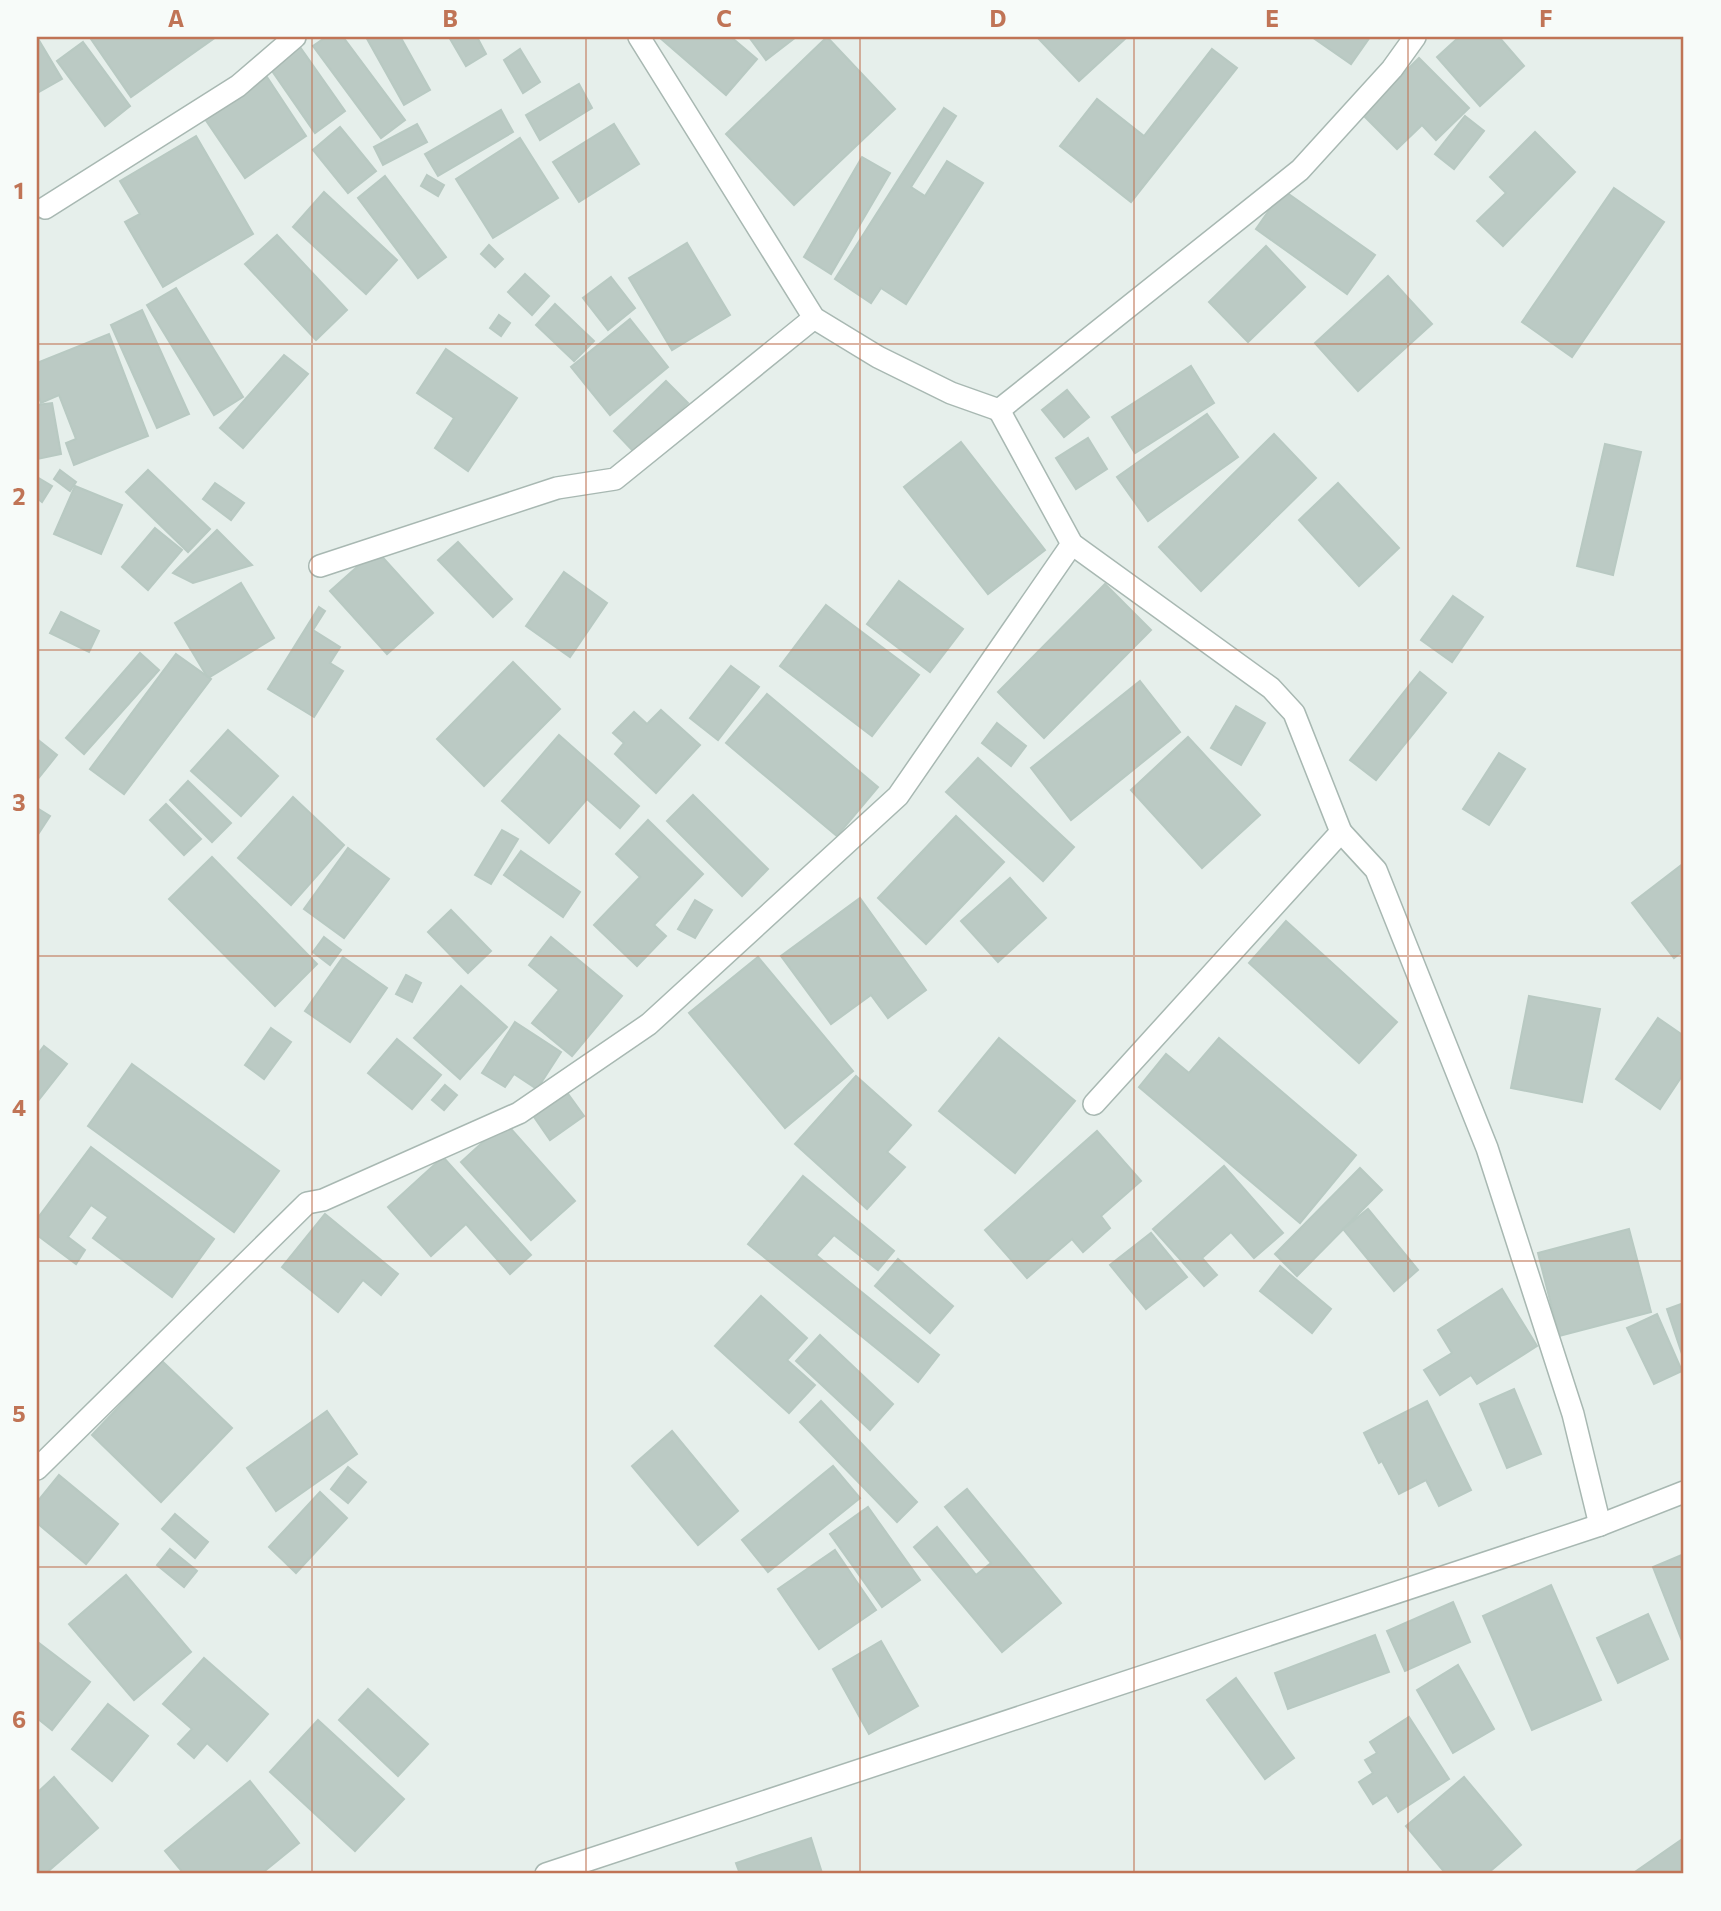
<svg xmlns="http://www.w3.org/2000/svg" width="1721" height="1911" viewBox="0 0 1721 1911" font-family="Commissioner,sans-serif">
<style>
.building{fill:#bbcac4;stroke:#b8c9c2;stroke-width:2}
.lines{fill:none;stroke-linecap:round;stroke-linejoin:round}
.street-casing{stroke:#a8b8b2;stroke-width:24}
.street{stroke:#fff;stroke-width:21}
.grid{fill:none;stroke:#c07456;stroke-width:2;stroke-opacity:0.55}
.neatline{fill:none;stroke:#c07456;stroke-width:2.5}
.grid-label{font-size:23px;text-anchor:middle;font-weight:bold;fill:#c07456}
</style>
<rect width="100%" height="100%" fill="#e6efeb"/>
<g class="building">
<path d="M37,37L62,79L37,93Z"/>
<path d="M94,37H216L131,97L91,39Z"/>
<path d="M326,37H343L405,120L381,138L313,46Z"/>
<path d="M366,37H403L401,38L430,90L404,105Z"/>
<path d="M449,37H477L486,54L466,66Z"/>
<path d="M659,37H731L757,59L726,95Z"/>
<path d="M749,37H796L766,60Z"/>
<path d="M827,37L895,109L794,205L726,134Z"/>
<path d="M1037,37H1127L1079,81Z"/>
<path d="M1312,37H1370L1351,64Z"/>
<path d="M1459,37H1499L1524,66L1480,106L1437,57Z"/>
<path d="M83,42L130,106L105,126L57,61Z"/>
<path d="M300,47L345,111L315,133L270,68Z"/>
<path d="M520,49L540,82L523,93L504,60Z"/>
<path d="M1212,49L1237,68L1131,202L1060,146L1097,99L1144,136Z"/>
<path d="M1419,58L1469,108L1436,140L1422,125L1397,149L1362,114Z"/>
<path d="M267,77L306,136L245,178L205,119Z"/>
<path d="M579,84L592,108L540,140L526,115Z"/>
<path d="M944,108L956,116L911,187L925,196L947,161L983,183L906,304L881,288L871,303L835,279Z"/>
<path d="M501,110L513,132L438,176L425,154Z"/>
<path d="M1465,116L1484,131L1454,169L1435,154Z"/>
<path d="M417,124L427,142L383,165L374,147Z"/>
<path d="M614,124L639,164L579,202L553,162Z"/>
<path d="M340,127L376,171L348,193L313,150Z"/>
<path d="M1535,132L1575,172L1503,246L1477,221L1506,193L1490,177Z"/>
<path d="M196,136L253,234L163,287L125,222L140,214L120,181Z"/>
<path d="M520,138L558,198L493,238L456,179Z"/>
<path d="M862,157L890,173L831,274L804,257Z"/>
<path d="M427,175L444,185L438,196L421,186Z"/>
<path d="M385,176L446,257L418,278L358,198Z"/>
<path d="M1614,188L1664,222L1572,357L1522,322Z"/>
<path d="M1283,190L1375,255L1347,294L1256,229Z"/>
<path d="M324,192L397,260L366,294L293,227Z"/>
<path d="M277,235L347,310L316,340L245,264Z"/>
<path d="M687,243L730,315L672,350L629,278Z"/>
<path d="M489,245L503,259L495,267L481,254Z"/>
<path d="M1266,246L1305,287L1248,342L1209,302Z"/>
<path d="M525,274L549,296L532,315L508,292Z"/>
<path d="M1388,276L1432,324L1358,391L1315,343Z"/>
<path d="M611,277L635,308L608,330L583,298Z"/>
<path d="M176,288L243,397L214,415L147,305Z"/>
<path d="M555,304L594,341L574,361L536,325Z"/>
<path d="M142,310L189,414L157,428L111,325Z"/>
<path d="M499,315L510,323L501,336L490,328Z"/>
<path d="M630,319L668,367L610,415L571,367Z"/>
<path d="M109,334L148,436L74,465L66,443L76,439L59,395L41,403L37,391V363Z"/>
<path d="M446,349L517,398L468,471L435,448L454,418L417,393Z"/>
<path d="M284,355L308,374L243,448L220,428Z"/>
<path d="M1191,366L1214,403L1135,453L1112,417Z"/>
<path d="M666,381L688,403L635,453L614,431Z"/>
<path d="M1067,390L1089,417L1064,437L1042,410Z"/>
<path d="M52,403L61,454L37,459V405Z"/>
<path d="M1207,414L1238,457L1148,521L1117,477Z"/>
<path d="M1274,434L1316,478L1201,591L1159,547Z"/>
<path d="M1088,438L1107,469L1076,489L1056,458Z"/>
<path d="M961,442L1045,550L988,594L904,487Z"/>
<path d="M1605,444L1641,452L1613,575L1577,566Z"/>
<path d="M60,470L76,482L70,491L54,479Z"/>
<path d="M148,470L210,529L188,552L126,492Z"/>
<path d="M37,477L52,486L42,502L37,498Z"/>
<path d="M215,483L244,503L231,520L203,499Z"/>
<path d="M1338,483L1399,548L1359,586L1299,520Z"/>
<path d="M75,486L122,505L101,554L54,534Z"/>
<path d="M155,528L182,550L148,590L122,567Z"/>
<path d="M217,530L252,565L193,583L173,573Z"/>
<path d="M458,542L512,599L493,617L438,560Z"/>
<path d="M376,550L433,613L387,654L330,591Z"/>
<path d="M564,572L607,603L570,657L526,626Z"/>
<path d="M899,581L963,629L930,672L867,624Z"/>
<path d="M241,583L274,638L208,678L175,623Z"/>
<path d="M1105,584L1151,630L1044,738L998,692Z"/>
<path d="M1453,596L1483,617L1452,662L1421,640Z"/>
<path d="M826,605L919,675L872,736L780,666Z"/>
<path d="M319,607L325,611L313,630L340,647L330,663L343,671L314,717L268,689Z"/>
<path d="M61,612L99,631L89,652L50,633Z"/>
<path d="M140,653L159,670L84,754L66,738Z"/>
<path d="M176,654L211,679L124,794L90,769Z"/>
<path d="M513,662L560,709L484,786L437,739Z"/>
<path d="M731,666L759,687L718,740L690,718Z"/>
<path d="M1420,672L1446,693L1376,780L1350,760Z"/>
<path d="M1140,681L1180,732L1071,820L1031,768Z"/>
<path d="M767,694L878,787L837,836L726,743Z"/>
<path d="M1236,706L1265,723L1241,765L1211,748Z"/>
<path d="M661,710L700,745L656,793L615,754L624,743L613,733L634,712L647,724Z"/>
<path d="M997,723L1026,746L1011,766L982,743Z"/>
<path d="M228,730L278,776L241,816L191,771Z"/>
<path d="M559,735L639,806L620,828L587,799L549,843L502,801Z"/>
<path d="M1188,737L1260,815L1202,868L1131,790Z"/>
<path d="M37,739L57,755L37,780Z"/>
<path d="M1499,753L1525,769L1489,825L1463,809Z"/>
<path d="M978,758L1074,847L1043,881L946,792Z"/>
<path d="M188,781L231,823L212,842L170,800Z"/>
<path d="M693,795L768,869L742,896L667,821Z"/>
<path d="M293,797L344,845L291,905L238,858Z"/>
<path d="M166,804L201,839L184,855L150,820Z"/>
<path d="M37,808L50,816L37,836Z"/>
<path d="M956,816L1004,862L926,944L878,898Z"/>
<path d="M648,820L703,874L654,925L666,936L637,966L594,925L640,877L616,854Z"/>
<path d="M502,830L518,839L491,884L475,875Z"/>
<path d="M348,848L389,879L344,938L304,909Z"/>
<path d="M521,851L580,892L563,917L504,875Z"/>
<path d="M212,857L317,964L275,1006L169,899Z"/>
<path d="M1684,863V950L1674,958L1632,903Z"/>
<path d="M1010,878L1046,918L998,962L961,921Z"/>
<path d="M860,898L926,990L888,1018L871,995L831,1024L781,956Z"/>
<path d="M695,900L712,910L695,938L678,929Z"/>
<path d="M451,910L491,951L468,973L428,932Z"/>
<path d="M1286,921L1397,1022L1359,1063L1249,963Z"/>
<path d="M324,937L341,950L330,965L313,952Z"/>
<path d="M551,937L622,996L572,1056L532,1023L559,990L529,965Z"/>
<path d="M343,957L387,988L350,1042L305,1011Z"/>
<path d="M758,957L853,1071L785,1128L689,1013Z"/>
<path d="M406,975L421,983L412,1002L396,994Z"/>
<path d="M461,986L507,1027L460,1079L414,1038Z"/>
<path d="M1529,996L1600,1009L1582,1102L1511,1088Z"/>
<path d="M1658,1018L1684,1036V1073L1660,1109L1616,1079Z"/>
<path d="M515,1022L561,1052L537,1089L514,1074L505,1087L482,1073Z"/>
<path d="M271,1028L291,1042L264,1079L245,1065Z"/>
<path d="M999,1038L1075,1101L1015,1173L939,1111Z"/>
<path d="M1219,1038L1356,1155L1300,1223L1139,1087L1166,1054L1189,1073Z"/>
<path d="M397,1039L441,1075L412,1109L368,1073Z"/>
<path d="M44,1046L67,1064L37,1102V1055Z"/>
<path d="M132,1064L279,1171L234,1232L88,1126Z"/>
<path d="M856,1076L911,1125L887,1152L905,1167L867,1209L795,1144Z"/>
<path d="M445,1085L457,1095L444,1110L432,1100Z"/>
<path d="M566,1091L584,1116L550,1140L532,1114Z"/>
<path d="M505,1122L575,1201L531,1240L461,1162Z"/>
<path d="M1097,1131L1141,1181L1101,1216L1110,1228L1083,1252L1072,1239L1027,1278L985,1230Z"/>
<path d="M91,1147L214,1239L172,1297L93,1238L108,1217L91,1205L68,1237L85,1250L76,1264L37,1235V1219Z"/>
<path d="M443,1157L531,1255L510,1274L466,1224L431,1256L388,1207Z"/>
<path d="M1224,1166L1283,1233L1254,1258L1231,1232L1202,1258L1217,1275L1204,1286L1153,1229Z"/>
<path d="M1360,1168L1382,1190L1297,1276L1275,1254Z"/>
<path d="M803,1176L894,1251L878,1270L834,1235L816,1255L939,1355L918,1382L748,1244Z"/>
<path d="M1368,1209L1418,1270L1394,1291L1343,1229Z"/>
<path d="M325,1214L398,1274L381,1295L363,1280L338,1312L282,1267Z"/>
<path d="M1629,1229L1651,1312L1559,1336L1538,1253Z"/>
<path d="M1151,1233L1187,1277L1146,1309L1110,1265Z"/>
<path d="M898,1259L953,1306L930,1333L875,1286Z"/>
<path d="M1280,1266L1331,1309L1312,1333L1260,1291Z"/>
<path d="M1502,1289L1537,1346L1477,1384L1471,1375L1440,1395L1424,1370L1452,1353L1438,1330Z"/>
<path d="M761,1296L807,1338L787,1360L815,1385L789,1413L715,1346Z"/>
<path d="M1684,1303V1360L1667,1309Z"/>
<path d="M1657,1314L1682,1371L1654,1384L1627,1328Z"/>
<path d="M820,1335L893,1404L870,1430L796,1361Z"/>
<path d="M162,1361L232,1428L161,1502L92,1435Z"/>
<path d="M1514,1389L1541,1454L1507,1468L1480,1404Z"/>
<path d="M821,1401L917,1502L897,1522L800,1422Z"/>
<path d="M1427,1401L1471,1490L1439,1506L1426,1480L1399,1494L1382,1461L1379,1463L1364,1433Z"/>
<path d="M327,1411L357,1454L276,1511L247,1468Z"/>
<path d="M672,1431L738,1511L698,1545L632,1466Z"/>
<path d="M833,1466L860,1498L768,1572L742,1540Z"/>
<path d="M348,1467L366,1482L348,1503L331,1489Z"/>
<path d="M59,1475L118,1524L86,1564L37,1523V1502Z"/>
<path d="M967,1489L1061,1603L1002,1652L914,1547L937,1527L976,1575L991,1563L945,1507Z"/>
<path d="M320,1492L347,1518L296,1573L269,1547Z"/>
<path d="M868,1507L920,1580L882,1607L830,1534Z"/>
<path d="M175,1514L208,1542L195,1558L162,1529Z"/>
<path d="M170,1549L197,1571L184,1587L157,1565Z"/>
<path d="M835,1550L876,1610L819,1649L778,1589Z"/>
<path d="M1684,1554V1646L1653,1567Z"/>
<path d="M126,1575L191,1652L134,1700L69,1624Z"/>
<path d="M1551,1585L1601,1700L1532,1730L1483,1616Z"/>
<path d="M1453,1602L1470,1642L1405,1671L1387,1631Z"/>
<path d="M1648,1614L1668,1659L1618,1683L1597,1638Z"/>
<path d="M1375,1635L1389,1672L1288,1709L1275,1673Z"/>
<path d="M881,1641L918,1706L869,1734L833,1669Z"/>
<path d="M39,1643L90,1682L52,1730L37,1718V1645Z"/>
<path d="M204,1658L268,1714L227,1761L207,1743L194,1758L178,1744L192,1729L163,1704Z"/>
<path d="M1458,1665L1494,1729L1453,1753L1417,1690Z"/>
<path d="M1236,1678L1294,1758L1265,1779L1207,1700Z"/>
<path d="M368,1689L428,1744L398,1776L339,1720Z"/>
<path d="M108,1704L148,1736L112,1781L72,1749Z"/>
<path d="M1409,1717L1449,1779L1398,1812L1387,1795L1373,1804L1359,1782L1373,1773L1365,1760L1377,1753L1370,1742Z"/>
<path d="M318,1720L404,1799L355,1851L270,1772Z"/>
<path d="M54,1777L98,1828L45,1874H37V1793Z"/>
<path d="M1464,1777L1521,1845L1487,1874H1446L1406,1826Z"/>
<path d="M250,1781L299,1843L261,1874H184L165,1851Z"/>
<path d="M811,1838L822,1873L740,1874L736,1863Z"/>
<path d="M1684,1838V1874H1632Z"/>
</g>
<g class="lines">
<defs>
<g id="street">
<path d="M639,37L814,318L878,357L951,393L999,410L1300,170L1392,69L1415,37"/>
<path d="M45,208L238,86L295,37"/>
<path d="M999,410L1072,544L1271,688L1294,713L1341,832L1094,1104"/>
<path d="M320,566L557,488L615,479L814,318"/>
<path d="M1341,832L1376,870L1487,1148L1573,1414L1600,1525"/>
<path d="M37,1469L307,1203L323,1200L519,1113L649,1024L898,796L1072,544"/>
<path d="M546,1874L1600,1525L1684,1492"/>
</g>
</defs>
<use href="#street" class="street-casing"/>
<use href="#street" class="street"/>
</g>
<path class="grid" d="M312,37V1874M586,37V1874M860,37V1874M1134,37V1874M1408,37V1874M37,344H1684M37,650H1684M37,956H1684M37,1261H1684M37,1567H1684"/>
<rect width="1721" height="1911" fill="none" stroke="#f7fbf9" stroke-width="77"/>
<rect x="38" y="38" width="1644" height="1834" class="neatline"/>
<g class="grid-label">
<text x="176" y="27">A</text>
<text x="450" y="27">B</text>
<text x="724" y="27">C</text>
<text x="998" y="27">D</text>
<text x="1272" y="27">E</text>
<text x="1546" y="27">F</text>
<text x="19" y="199">1</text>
<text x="19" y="505">2</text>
<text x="19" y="811">3</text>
<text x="19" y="1116">4</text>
<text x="19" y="1422">5</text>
<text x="19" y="1728">6</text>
</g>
</svg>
